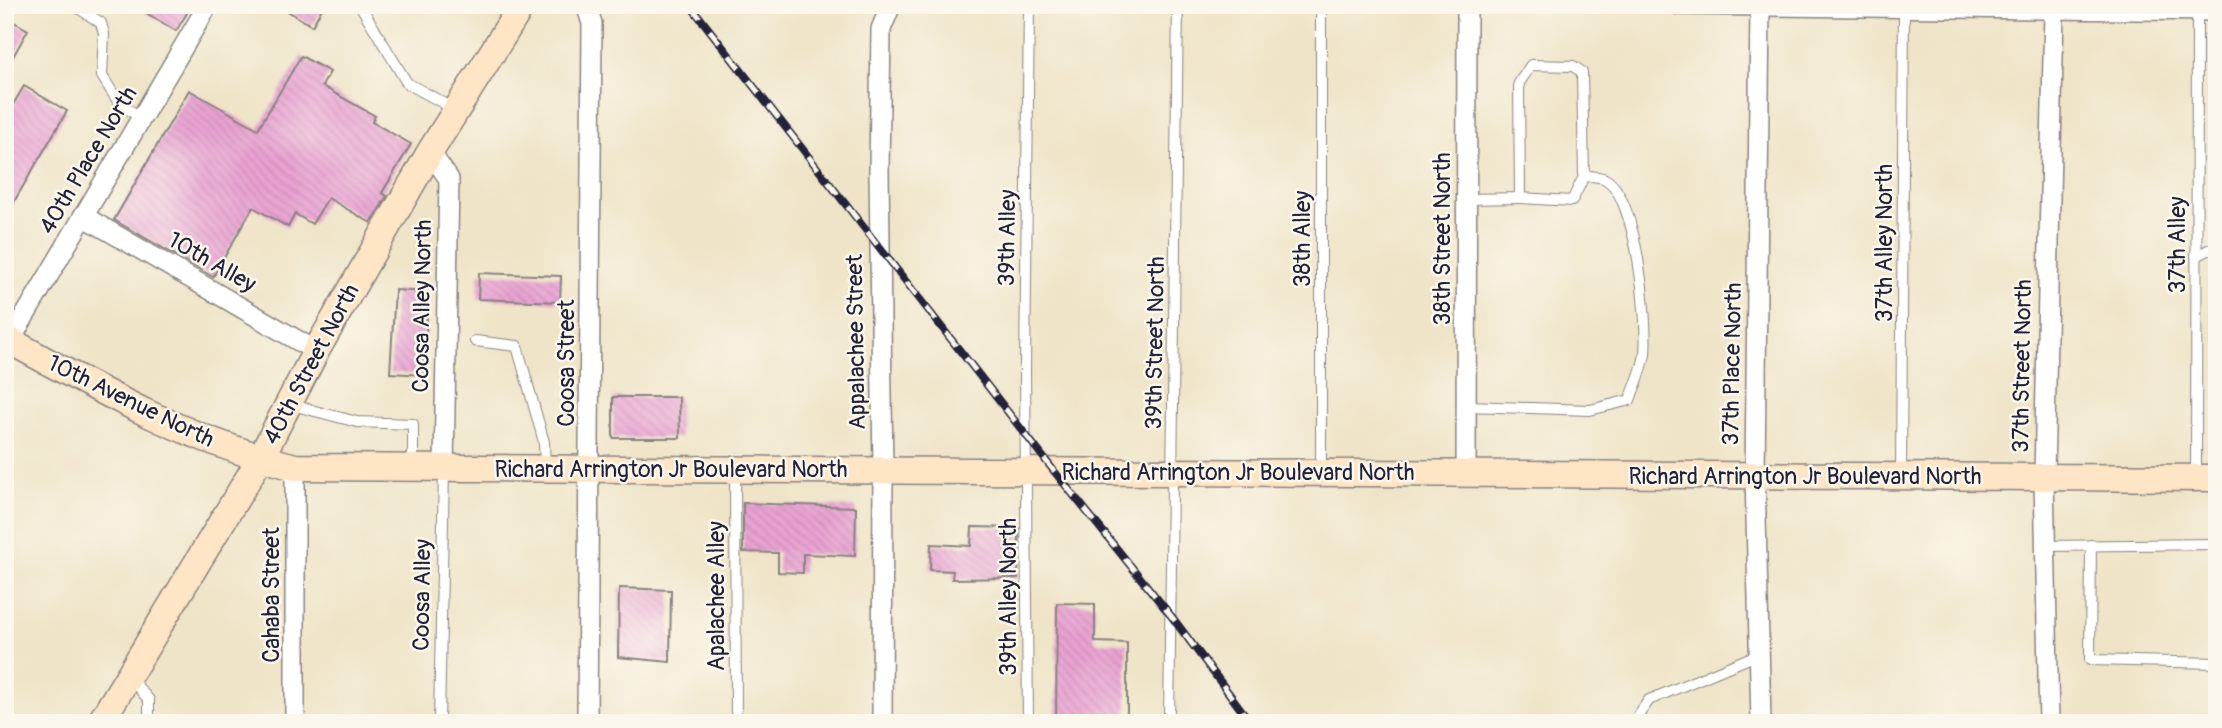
<svg xmlns="http://www.w3.org/2000/svg" width="2222" height="728" viewBox="0 0 2222 728" font-family="Pangolin,sans-serif">
<style>
.building{fill:url(#building-back-hatch)}
.lines{fill:none;stroke-linecap:round;stroke-linejoin:round}
.lane-casing{stroke:#888381;stroke-width:12}
.street-casing{stroke:#888381;stroke-width:22}
.secondary-casing{stroke:#888381;stroke-width:29}
.lane{stroke:#fff;stroke-width:10}
.street{stroke:#fff;stroke-width:19}
.secondary{stroke:#fde5c5;stroke-width:26}
.rail-casing{stroke:#22223b;stroke-width:8}
.rail{stroke:#fbf7ec;stroke-width:5;stroke-dasharray:16;stroke-linecap:butt}
.labels{text-anchor:middle;dominant-baseline:central;stroke-width:5;stroke-linejoin:round;paint-order:stroke}
.street-label{font-size:23px;fill:#22223b;stroke:#fbf7ec}
</style>
<defs>
<pattern id="building-back-hatch" width="6" height="6" patternUnits="userSpaceOnUse" patternTransform="scale(1.75)"><rect width="6" height="6" fill="#e9a2d2"/><path d="M-1 5l2 2M0 0l6 6M5-1l2 2" fill="none" stroke="#c88bb5"/></pattern>
</defs>
<rect width="100%" height="100%" fill="#fbf7ec"/>
<filter id="ink" filterUnits="userSpaceOnUse"><feTurbulence type="fractalNoise" baseFrequency=".0143" numOctaves="2"/><feDisplacementMap in="SourceGraphic" scale="14" xChannelSelector="R" yChannelSelector="G"/><feConvolveMatrix kernelMatrix="1 2 1 2 8 2 1 2 1" color-interpolation-filters="sRGB"/></filter>
<filter id="wash" filterUnits="userSpaceOnUse"><feTurbulence type="fractalNoise" baseFrequency=".00686" numOctaves="4" result="noise"/><feDisplacementMap in="SourceGraphic" scale="28" xChannelSelector="R" yChannelSelector="G"/><feGaussianBlur stdDeviation="1.57" result="paint"/><feColorMatrix in="noise" values="0 0 0 0 0 0 0 0 0 0 0 0 0 0 0 0 0 1.4 0 .05"/><feComposite in="paint" operator="in"/></filter>
<g filter="url(#wash)">
<rect width="100%" height="100%" fill="#efe4c7"/>
<g id="blocks">
<g class="building">
<path d="M133,5H192L176,31Z"/>
<path d="M278,5H324L312,26Z"/>
<path d="M5,17L28,30L5,71Z"/>
<path d="M301,56L330,72L322,86L375,116L372,122L411,144L382,193L387,196L371,223L328,198L312,224L295,214L288,227L253,207L213,277L114,220L189,90L258,129Z"/>
<path d="M24,86L67,111L5,217V118Z"/>
<path d="M479,273L561,276L560,302L478,299Z"/>
<path d="M395,290L428,292L424,375L390,373Z"/>
<path d="M613,397H679L680,438H613Z"/>
<path d="M743,503L856,507L855,556L803,554V573L778,572V553L743,552Z"/>
<path d="M972,527L1019,528L1018,578L952,579L953,571L930,570L931,544L971,546Z"/>
<path d="M619,588L671,590L670,662L618,657Z"/>
<path d="M1057,603L1095,604V642L1127,643V723H1056Z"/>
</g>
</g>
</g>
<g filter="url(#ink)">
<use href="#blocks" fill-opacity="0" stroke="#888381" stroke-width="2"/>
<g class="lines">
<defs>
<g id="lane">
<path d="M74,5L101,23L104,34L102,76L119,103L141,118"/>
<path d="M360,5L407,83L456,110"/>
<path d="M1467,199L1520,198"/>
<path d="M2196,256L2217,246"/>
<path d="M475,341L517,346L544,442L545,468"/>
<path d="M292,405L357,422L413,424V467"/>
<path d="M1466,406L1590,410L1630,400C1635,386 1643,369 1645,354C1648,320 1637,195 1605,179C1600,176 1590,176 1584,176L1582,72L1573,66L1531,65L1519,83L1520,198L1572,201L1584,176"/>
<path d="M735,470L736,723"/>
<path d="M1321,470V5"/>
<path d="M1901,476L1904,5"/>
<path d="M2196,476L2197,11"/>
<path d="M2091,545L2090,660L2217,663"/>
<path d="M2045,546L2217,544"/>
<path d="M131,679L149,700V723"/>
<path d="M439,723L444,469"/>
<path d="M1028,723L1025,369L1029,5"/>
<path d="M1169,723L1178,5"/>
<path d="M1633,723L1649,700L1759,654"/>
</g>
<g id="street">
<path d="M586,5L592,23L587,723"/>
<path d="M1680,5L2217,11"/>
<path d="M1760,5L1755,475L1761,723"/>
<path d="M430,152L449,179L444,468"/>
<path d="M83,216L316,351"/>
<path d="M10,341L208,5"/>
<path d="M1466,474L1467,5"/>
<path d="M295,723V467"/>
<path d="M882,723L883,470L879,171L881,29L891,5"/>
<path d="M2049,723L2044,477L2054,10"/>
</g>
<g id="secondary">
<path d="M5,338C98,390 191,442 295,467L2217,478"/>
<path d="M100,723L260,459L316,351L430,152L522,5"/>
</g>
</defs>
<use href="#lane" class="lane-casing"/>
<use href="#street" class="street-casing"/>
<use href="#secondary" class="secondary-casing"/>
<use href="#lane" class="lane"/>
<use href="#street" class="street"/>
<use href="#secondary" class="secondary"/>
<defs>
<path id="rail" d="M690,5L1054,471L1172,617L1251,723"/>
</defs>
<use href="#rail" class="rail-casing"/>
<use href="#rail" class="rail"/>
</g>
</g>
<g class="labels">
<g class="street-label">
<text transform="translate(88 160) rotate(-59)">40th Place North</text>
<text transform="translate(1007 238) rotate(-89)">39th Alley</text>
<text transform="translate(1302 239) rotate(-90)">38th Alley</text>
<text transform="translate(1442 239) rotate(-90)">38th Street North</text>
<text transform="translate(1884 243) rotate(-90)">37th Alley North</text>
<text transform="translate(2177 245) rotate(-90)">37th Alley</text>
<text transform="translate(212 262) rotate(30)">10th Alley</text>
<text transform="translate(422 306) rotate(-89)">Coosa Alley North</text>
<text transform="translate(856 342) rotate(-91)">Appalachee Street</text>
<text transform="translate(1155 343) rotate(-89)">39th Street North</text>
<text transform="translate(566 363) rotate(-90)">Coosa Street</text>
<text transform="translate(311 364) rotate(-62)">40th Street North</text>
<text transform="translate(1732 364) rotate(-89)">37th Place North</text>
<text transform="translate(2022 366) rotate(-89)">37th Street North</text>
<text transform="translate(131 401) rotate(26)">10th Avenue North</text>
<text x="671" y="469">Richard Arrington Jr Boulevard North</text>
<text x="1238" y="472">Richard Arrington Jr Boulevard North</text>
<text x="1805" y="476">Richard Arrington Jr Boulevard North</text>
<text transform="translate(271 595) rotate(-90)">Cahaba Street</text>
<text transform="translate(422 595) rotate(-89)">Coosa Alley</text>
<text transform="translate(716 596) rotate(-90)">Apalachee Alley</text>
<text transform="translate(1008 597) rotate(-90)">39th Alley North</text>
</g>
</g>
<rect width="2222" height="728" fill="none" stroke="#fbf7ec" stroke-width="28"/>
</svg>
